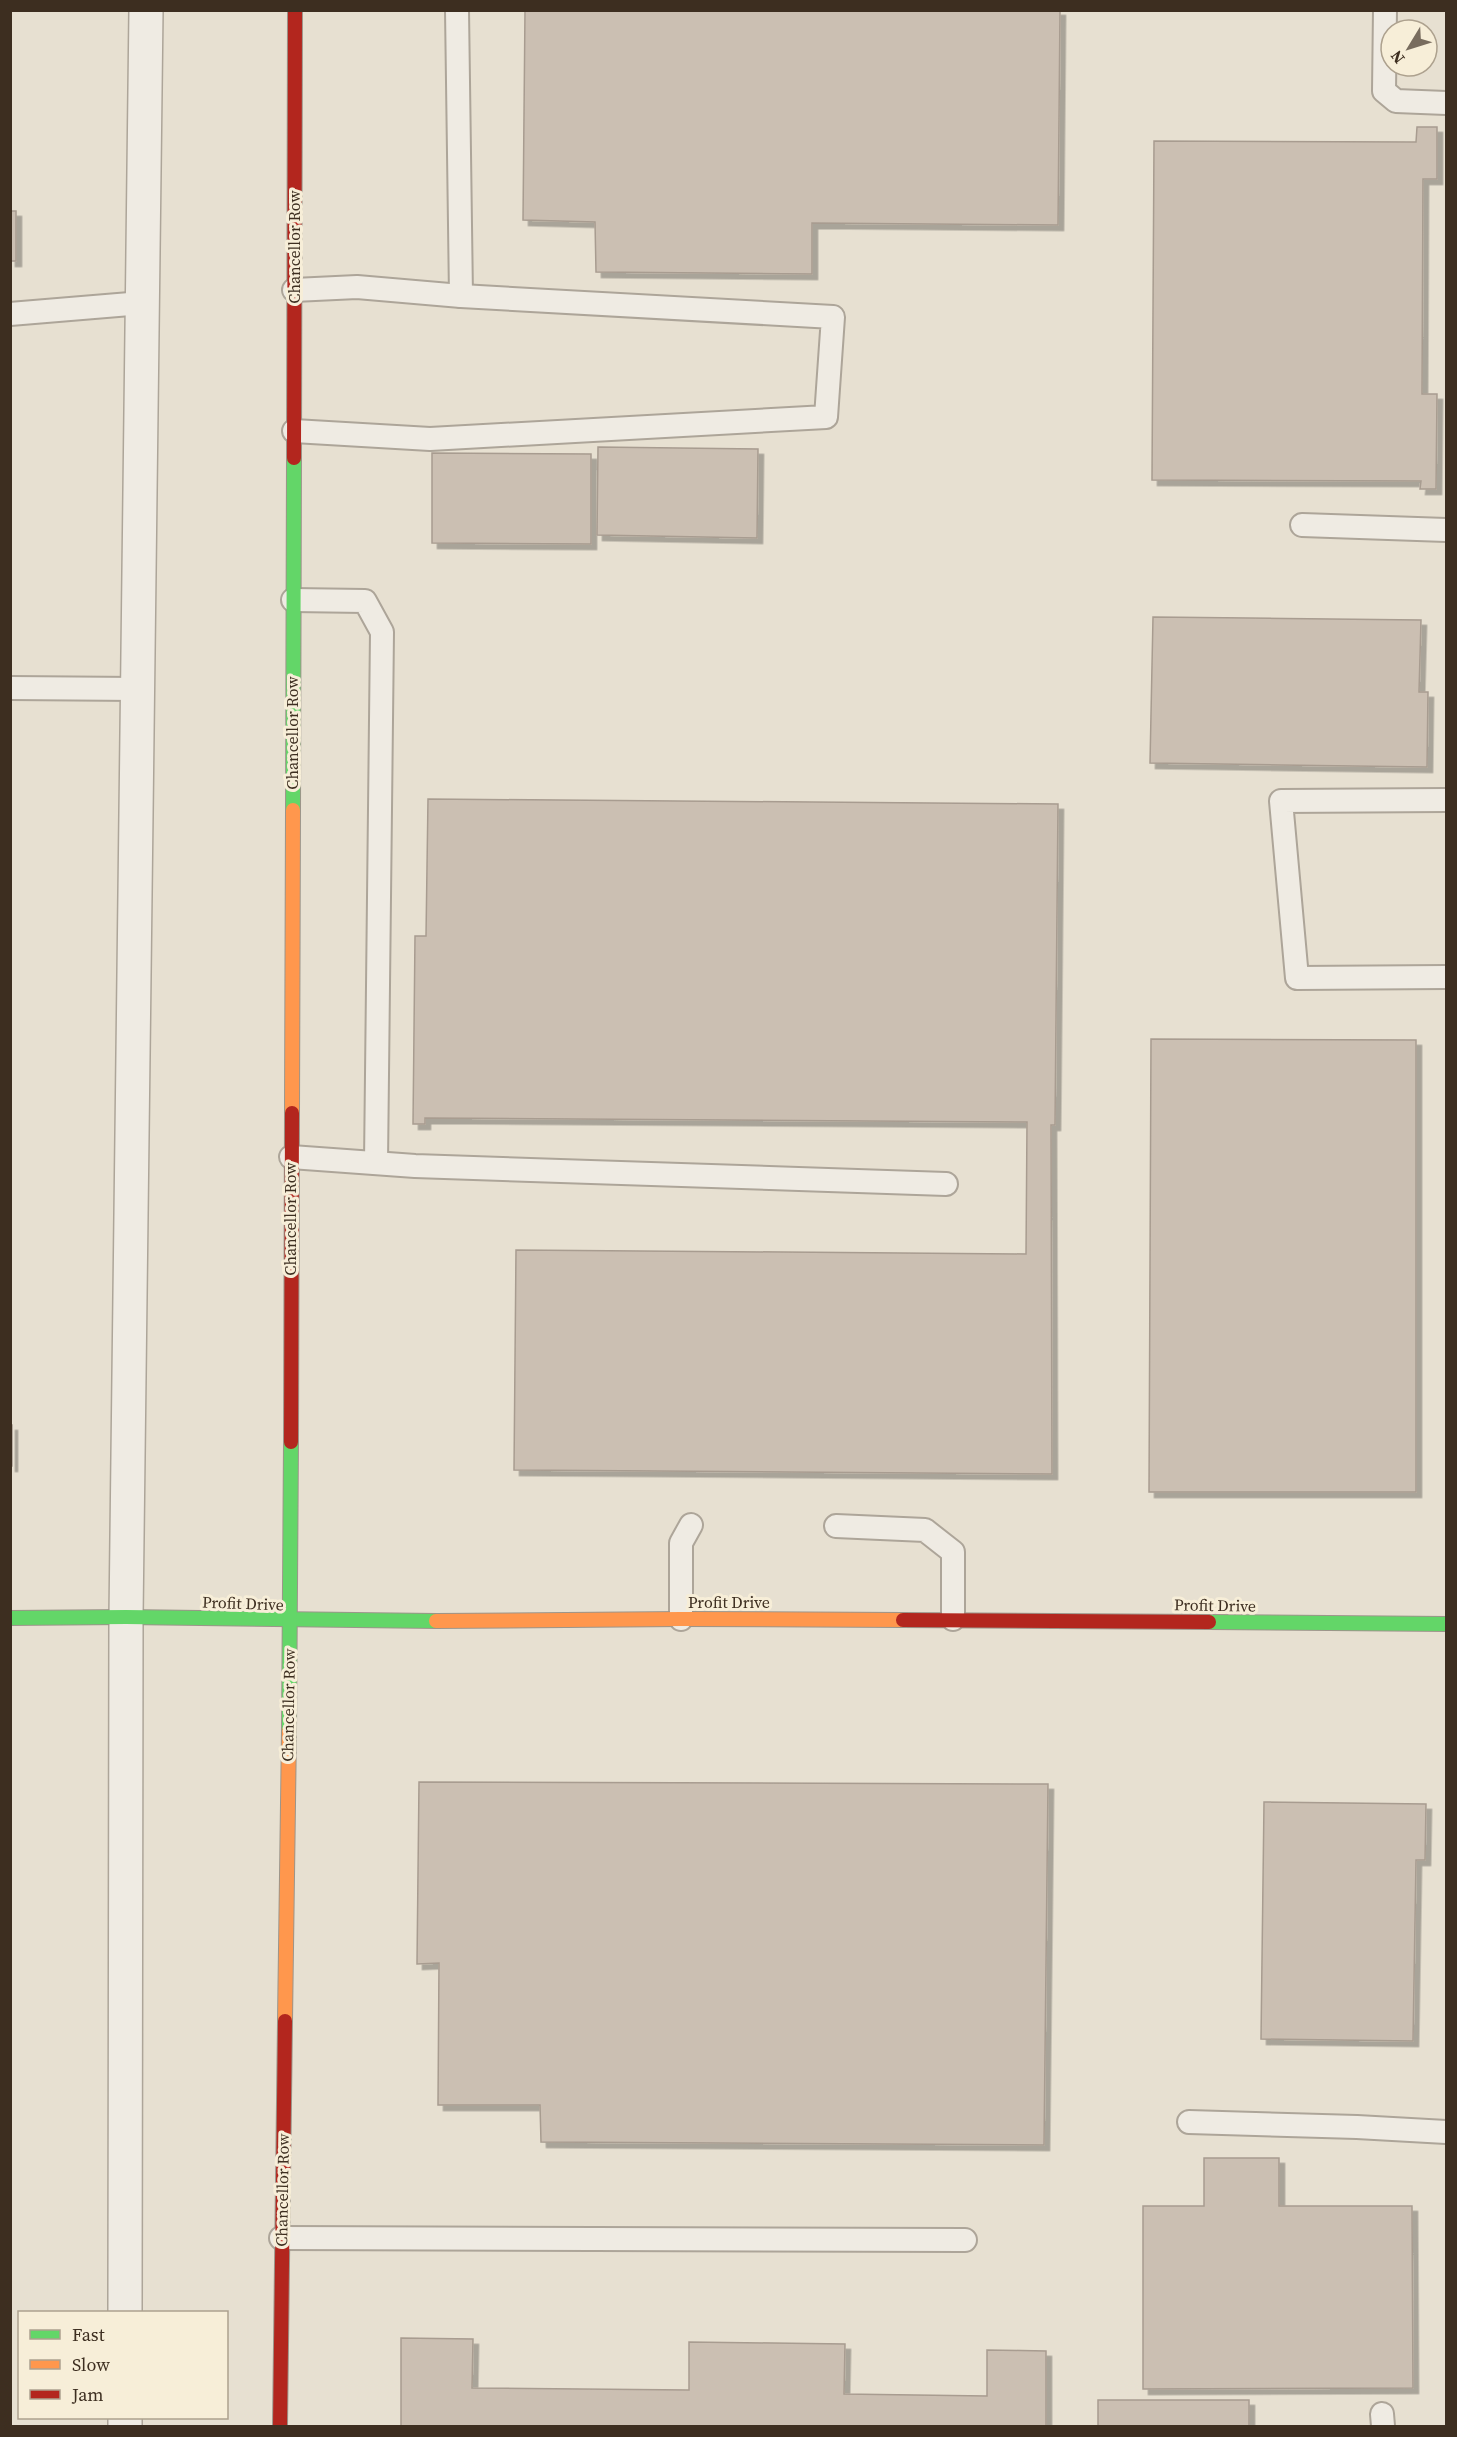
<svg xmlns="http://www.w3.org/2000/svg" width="1457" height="2437" viewBox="0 0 1457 2437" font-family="'Source Serif 4',serif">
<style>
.building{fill:#cbbfb2;stroke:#a89c90;stroke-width:1.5;filter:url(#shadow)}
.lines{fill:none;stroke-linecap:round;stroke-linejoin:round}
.lane-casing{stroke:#ada599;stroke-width:26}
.street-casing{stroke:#ada599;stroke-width:36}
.fast-casing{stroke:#9c958a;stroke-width:16}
.slow-casing{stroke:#9c958a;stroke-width:16}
.jam-casing{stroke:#9c958a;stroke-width:16}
.lane{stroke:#efebe3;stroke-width:22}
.street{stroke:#efebe3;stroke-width:33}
.fast{stroke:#63d668;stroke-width:14}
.slow{stroke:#ff974d;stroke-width:14}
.jam{stroke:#b3261e;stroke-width:14}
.labels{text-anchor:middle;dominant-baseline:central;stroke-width:6;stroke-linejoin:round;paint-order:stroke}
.street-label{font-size:16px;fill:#3d2e20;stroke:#f7eed8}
</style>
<defs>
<filter id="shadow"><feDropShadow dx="5.5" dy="5.5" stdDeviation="0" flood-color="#0004"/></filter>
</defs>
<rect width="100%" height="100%" fill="#e7e0d1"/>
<g class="building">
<path d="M525,10H1060L1058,225L812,223V274L596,272L595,222L523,220Z"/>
<path d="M1417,127H1437V179H1423L1422,394H1437L1436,489H1420L1421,481L1152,480L1154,141L1416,142Z"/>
<rect x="10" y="211" width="6" height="50"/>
<path d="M598,447L758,449L757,538L597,535Z"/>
<path d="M432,453L591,454V544L432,543Z"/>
<path d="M1153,617L1421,620L1419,692H1428L1427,767L1150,763Z"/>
<path d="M428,799L1058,804L1055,1125H1051L1052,1474L514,1470L516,1250L1026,1254L1027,1122L425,1118V1124H413L415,936H426Z"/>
<path d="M1151,1039L1416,1040V1492H1149Z"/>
<rect x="10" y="1425" width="2" height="41"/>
<path d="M419,1782L1048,1784L1044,2145L541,2142L540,2105H438L439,1963L417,1964Z"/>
<path d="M1264,1802L1426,1804L1425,1860H1416L1413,2041L1261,2039Z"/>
<path d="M1204,2158H1279V2206H1412L1413,2388L1143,2389V2206H1204Z"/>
<path d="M401,2338L473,2339L472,2388L689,2390V2342L845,2344L844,2394L987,2396V2350L1046,2351V2426H401Z"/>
<rect x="1098" y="2400" width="151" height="26"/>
</g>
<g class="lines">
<defs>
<g id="lane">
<path d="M457,10L461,296"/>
<path d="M1385,10L1384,91L1396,101L1446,103"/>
<path d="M10,314L142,303"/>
<path d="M294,431L430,439L826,417L833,317L461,296L357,287L294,290"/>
<path d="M1302,525L1446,530"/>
<path d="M293,600L365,601L382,632L376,1163"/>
<path d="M10,688L137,689"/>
<path d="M1446,800L1281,801L1297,978L1446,977"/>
<path d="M291,1157L415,1166L946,1184"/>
<path d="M836,1526L925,1530L953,1552V1619"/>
<path d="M681,1619V1543L691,1525"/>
<path d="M1189,2122L1357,2127L1446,2132"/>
<path d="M281,2238L965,2240"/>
<path d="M1382,2414L1383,2426"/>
</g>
<g id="street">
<path d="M125,2312L126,1617L146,10"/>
<path d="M125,2426V2418"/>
</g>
<g id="fast">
<path d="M293,810L294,458"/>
<path d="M10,1618L126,1617L436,1621"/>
<path d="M1209,1622L1446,1624"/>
<path d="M289,1731L291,1442"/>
</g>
<g id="slow">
<path d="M292,1113L293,810"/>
<path d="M436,1621L681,1619L903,1620"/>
<path d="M285,2021L289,1731"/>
</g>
<g id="jam">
<path d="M294,458L295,10"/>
<path d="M291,1442L292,1113"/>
<path d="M903,1620L1209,1622"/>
<path d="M280,2426L285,2021"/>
</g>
</defs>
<use href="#lane" class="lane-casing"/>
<use href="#street" class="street-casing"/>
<use href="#fast" class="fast-casing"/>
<use href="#slow" class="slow-casing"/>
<use href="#jam" class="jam-casing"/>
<use href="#lane" class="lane"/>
<use href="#street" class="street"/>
<use href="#fast" class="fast"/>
<use href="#slow" class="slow"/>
<use href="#jam" class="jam"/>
</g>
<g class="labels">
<g class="street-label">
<text transform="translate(294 247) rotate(-90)">Chancellor Row</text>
<text transform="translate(292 733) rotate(-90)">Chancellor Row</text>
<text transform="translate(290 1219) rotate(-90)">Chancellor Row</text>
<text x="729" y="1602">Profit Drive</text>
<text transform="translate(243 1603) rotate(2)">Profit Drive</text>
<text transform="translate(1215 1605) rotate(1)">Profit Drive</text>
<text transform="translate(288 1705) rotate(-89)">Chancellor Row</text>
<text transform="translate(282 2190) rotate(-89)">Chancellor Row</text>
</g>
</g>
<rect width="1457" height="2437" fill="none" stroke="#3d2e20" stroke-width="24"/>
<rect x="18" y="2311" width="210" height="108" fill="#f7eed8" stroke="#ada18e" stroke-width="1.5"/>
<rect x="30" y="2330" width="30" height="9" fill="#63d668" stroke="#ada18e" stroke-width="1.5"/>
<text x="72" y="2341" font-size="18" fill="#3d2e20">Fast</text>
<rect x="30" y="2360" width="30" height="9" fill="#ff974d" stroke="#ada18e" stroke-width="1.5"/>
<text x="72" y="2371" font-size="18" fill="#3d2e20">Slow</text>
<rect x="30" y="2390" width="30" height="9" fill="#b3261e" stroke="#ada18e" stroke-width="1.5"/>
<text x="72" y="2401" font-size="18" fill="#3d2e20">Jam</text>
<g transform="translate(1409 48) rotate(232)"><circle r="28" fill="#f7eed8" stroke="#ada18e" stroke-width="1.5"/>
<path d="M0-4.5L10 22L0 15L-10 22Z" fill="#786c5e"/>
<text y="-9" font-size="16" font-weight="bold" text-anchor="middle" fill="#3d2e20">N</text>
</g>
</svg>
